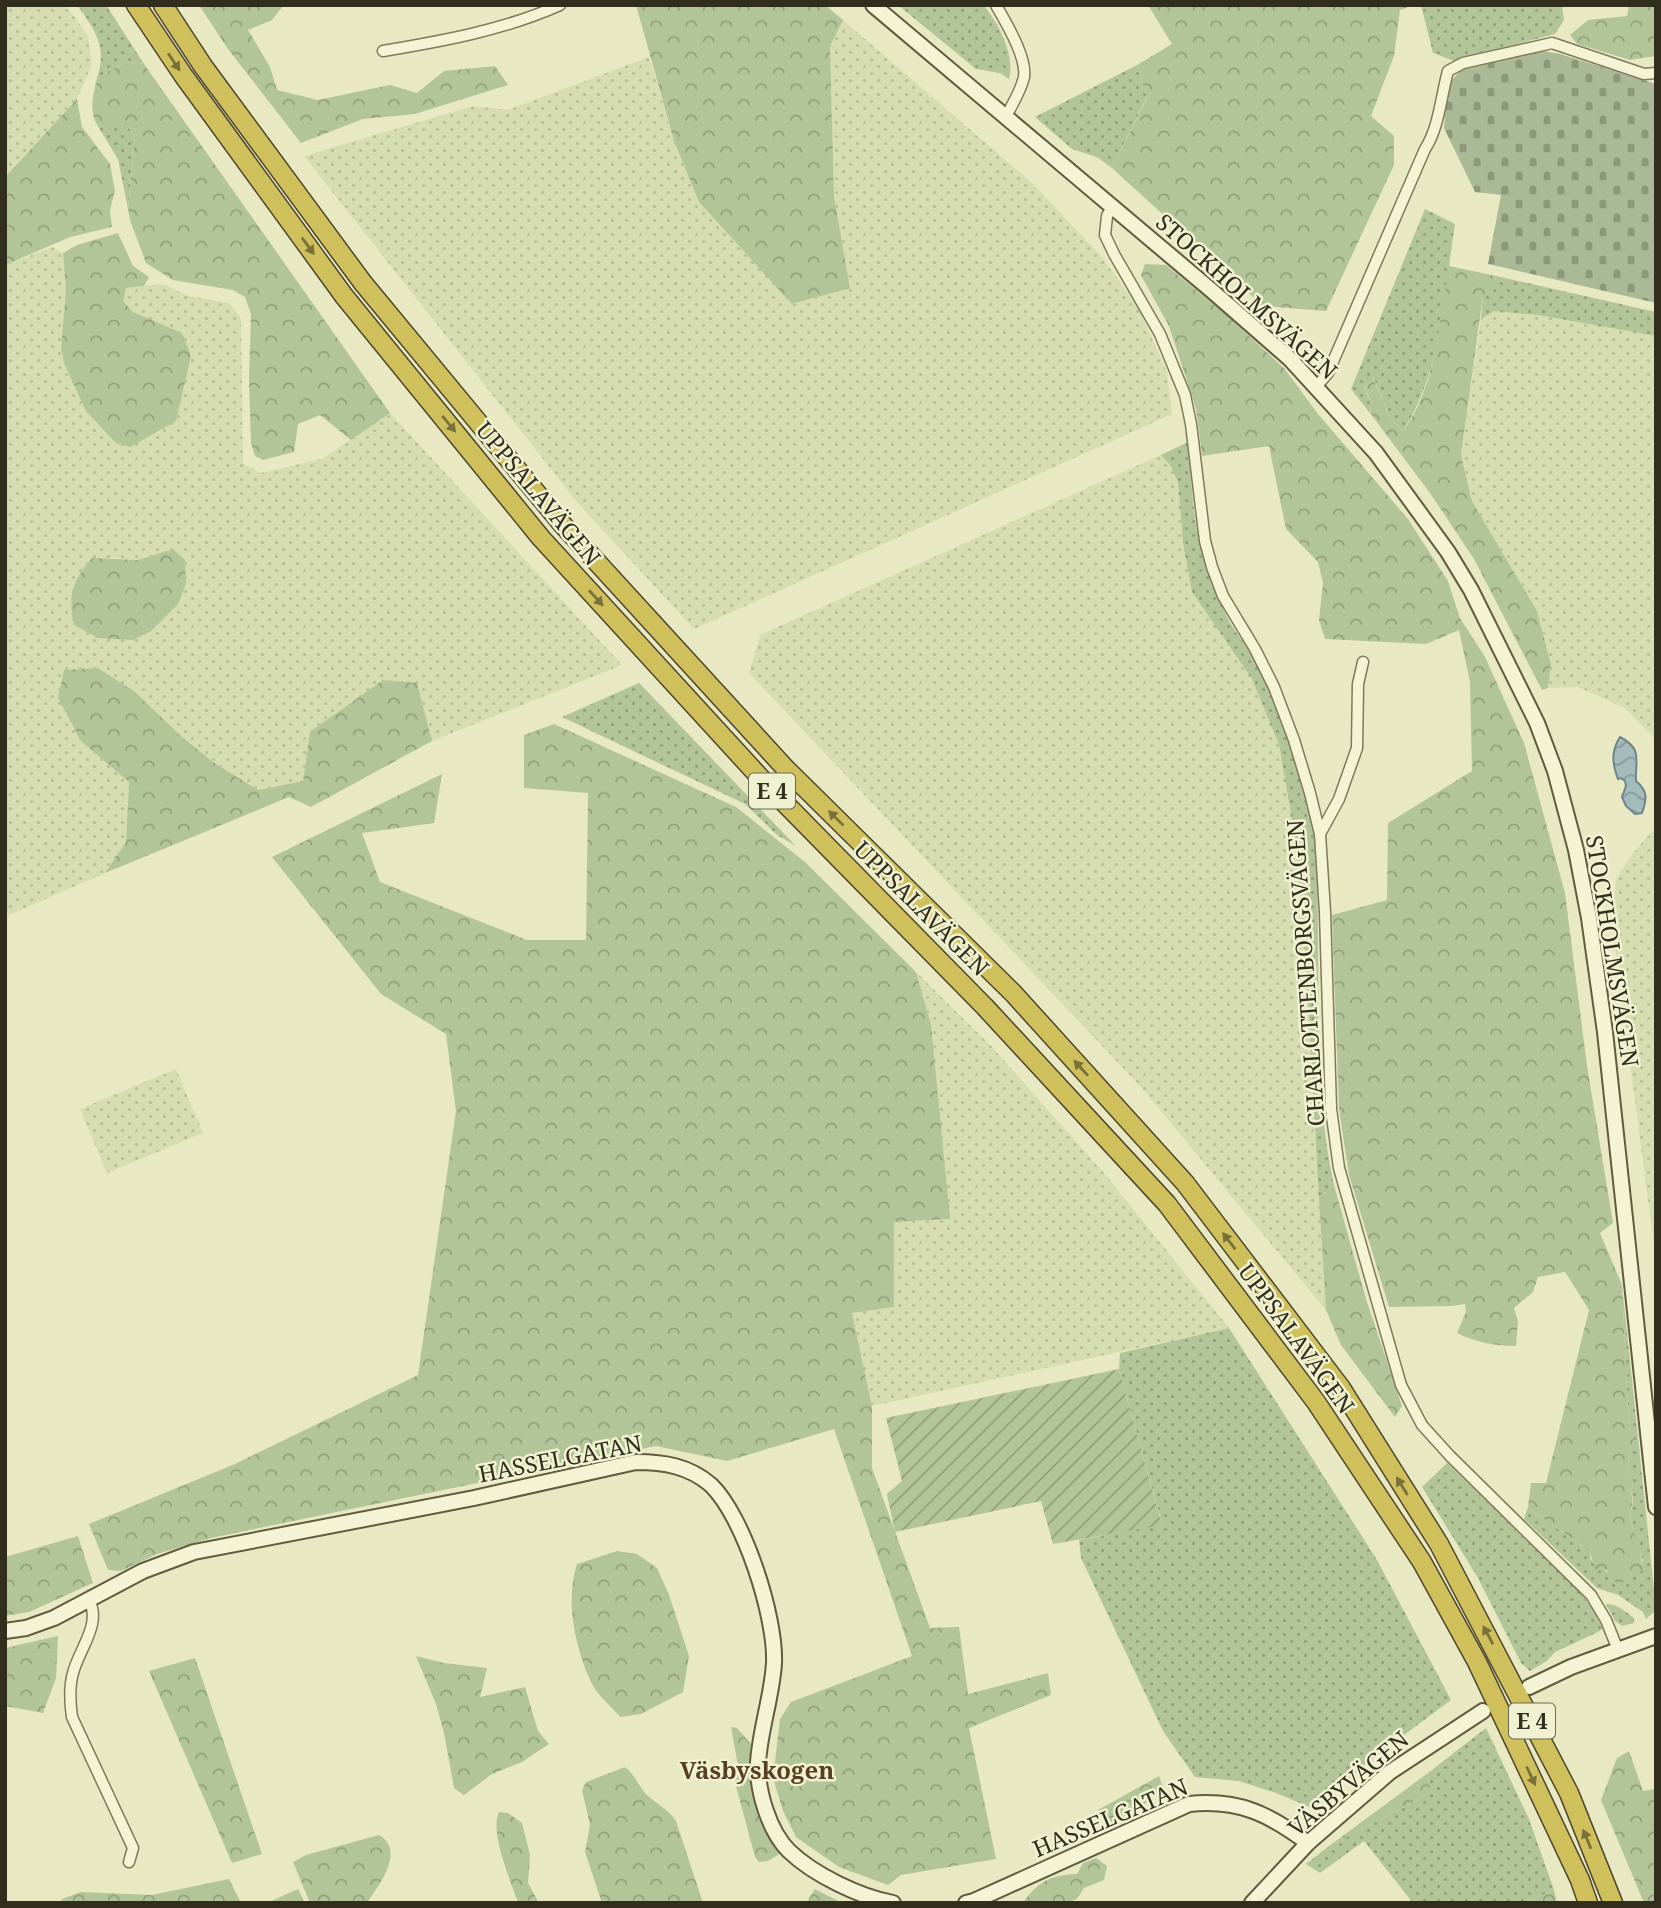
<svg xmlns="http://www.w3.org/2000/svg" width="1661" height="1908" viewBox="0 0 1661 1908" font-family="'Noto Serif',serif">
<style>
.farmland{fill:url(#farmland-dots);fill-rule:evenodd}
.grass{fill:url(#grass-dots)}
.forest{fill:url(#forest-crowns)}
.cemetery{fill:url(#cemetery-stones)}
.garden{fill:url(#garden-furrows)}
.pitch{fill:#b2c598}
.water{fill:url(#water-waves);stroke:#6d8688;stroke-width:2}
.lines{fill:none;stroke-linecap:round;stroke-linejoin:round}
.street-casing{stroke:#807a5c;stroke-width:13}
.secondary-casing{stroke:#625b3f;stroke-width:18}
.highway-casing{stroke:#4e472f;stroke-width:21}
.street{stroke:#f4f4d5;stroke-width:10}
.secondary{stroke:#f4f4d5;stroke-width:14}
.highway{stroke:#cfc05c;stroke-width:18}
.oneway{fill:#79703a}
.labels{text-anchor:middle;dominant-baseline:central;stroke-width:5;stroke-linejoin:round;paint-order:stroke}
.shield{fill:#f0f1d1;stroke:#6b6854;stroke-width:2}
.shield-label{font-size:21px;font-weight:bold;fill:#322e1e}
.street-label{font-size:23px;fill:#322e1e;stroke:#f0f1d1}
.neighbourhood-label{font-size:24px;font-weight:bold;fill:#593f22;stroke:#f0f1d1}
</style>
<defs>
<pattern id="farmland-dots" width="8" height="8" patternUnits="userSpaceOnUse" patternTransform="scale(1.75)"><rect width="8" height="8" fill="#d6ddb1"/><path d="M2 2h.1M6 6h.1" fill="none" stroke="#b8be98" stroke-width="1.8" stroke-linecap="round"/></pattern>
<pattern id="grass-dots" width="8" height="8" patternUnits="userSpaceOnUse" patternTransform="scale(1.75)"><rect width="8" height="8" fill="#b2c598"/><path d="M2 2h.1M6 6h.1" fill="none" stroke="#91a07b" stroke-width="1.8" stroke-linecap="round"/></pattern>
<pattern id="forest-crowns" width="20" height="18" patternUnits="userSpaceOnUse" patternTransform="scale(1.75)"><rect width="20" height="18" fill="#b2c598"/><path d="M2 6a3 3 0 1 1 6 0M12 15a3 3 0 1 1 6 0" fill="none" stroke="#91a07b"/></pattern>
<pattern id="cemetery-stones" width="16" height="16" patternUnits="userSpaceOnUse" patternTransform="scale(1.75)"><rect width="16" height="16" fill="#abba96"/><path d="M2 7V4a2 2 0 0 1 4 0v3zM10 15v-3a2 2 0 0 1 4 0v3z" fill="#8c987a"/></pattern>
<pattern id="garden-furrows" width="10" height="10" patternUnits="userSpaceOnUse" patternTransform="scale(1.75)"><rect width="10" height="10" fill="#b2c598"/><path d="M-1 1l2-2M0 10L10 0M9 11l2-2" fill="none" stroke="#91a07b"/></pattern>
<pattern id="water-waves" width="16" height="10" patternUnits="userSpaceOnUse" patternTransform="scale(1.75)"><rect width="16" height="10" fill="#a4bbbb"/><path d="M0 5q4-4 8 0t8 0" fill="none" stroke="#869897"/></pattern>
</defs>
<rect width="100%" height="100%" fill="#e8e8c3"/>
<g class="farmland">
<path d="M5,5H66L88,36L92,65L77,99L5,176Z"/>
<path d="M843,20L1032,183L1101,256L1138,307L1167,372L1172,414L694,629L577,502L304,156L473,106L507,110L649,57L674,141L699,202L793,304L850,287L834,196L830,46Z"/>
<path d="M52,247L63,253L66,290L61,346L182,333L132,312L122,301L126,288L163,284L189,296L229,303L241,318L243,463L261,473L324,458L390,413L622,665L432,741L417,683L310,732L303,781L258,790L213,762L180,735L81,741L129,782L126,842L105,873L5,917V265ZM173,549L69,604L110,558L138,560Z"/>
<path d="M1494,310L1538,315L1656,336V746L1653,737L1625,708L1578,687L1548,688L1551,663L1537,611L1472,501L1461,455L1481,319Z"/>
<path d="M1161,455L1170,465L1178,482L1183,543L1192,592L1252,679L1279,745L1295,837L1306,968L1326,1310L1141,1087L749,673L760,635Z"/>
<path d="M1656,827V1261L1612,925L1616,879L1633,853Z"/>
<path d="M916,972L993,1048L1104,1173L1229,1328L872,1406L852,1313L893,1307L894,1222L949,1219L931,1024Z"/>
<path d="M176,1069L203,1133L107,1173L80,1109Z"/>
</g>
<g class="grass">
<path d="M77,5H106L144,64L127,61L97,78C108,47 95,30 77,5Z"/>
<path d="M898,5H983C998,21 1016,57 1009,79L1000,73L976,69Z"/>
<path d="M1421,5H1562L1564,20L1555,34L1454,61L1433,53Z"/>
<path d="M1137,65L1147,97L1112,168L1097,157L1072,149L1035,117Z"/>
<path d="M99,128H129L135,137L128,209L118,159Z"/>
<path d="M1425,209L1455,224C1444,293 1442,371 1403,431L1390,417L1373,377L1364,386L1371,403L1370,413L1351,389Z"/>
<path d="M1496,276L1656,312V336L1538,315L1494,311L1481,319L1483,295L1493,291Z"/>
<path d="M1188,442C1192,487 1193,535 1210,577C1216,592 1222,607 1229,621C1238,636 1250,650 1258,665C1281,708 1305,783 1313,831C1318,868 1318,905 1318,942C1319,1022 1316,1106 1334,1185L1319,1198L1306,968L1295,837L1279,745L1252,679L1192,592L1183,543L1178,482L1170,465L1161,455Z"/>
<path d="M639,683L796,846L777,835L745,804L562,717Z"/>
<path d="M1622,1285L1655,1599L1654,1612L1646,1619L1643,1612L1618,1595L1597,1588L1524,1519L1528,1507L1590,1552L1591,1560L1622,1583L1628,1581L1632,1573L1643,1561C1638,1549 1635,1536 1631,1523C1628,1512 1637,1501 1630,1490L1634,1487L1627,1468L1634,1438L1629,1428Z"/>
<path d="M1229,1328L1377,1560L1451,1700L1369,1761L1314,1809L1276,1793L1239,1781L1195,1777L1163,1731L1081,1558L1079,1540L1162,1524L1119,1369L1120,1353Z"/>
<path d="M1447,1463C1472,1487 1497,1511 1521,1535C1543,1556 1596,1601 1602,1629L1598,1632L1555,1652L1547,1661L1530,1671L1521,1663L1478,1578L1422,1487Z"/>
<path d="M1606,1604C1617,1604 1625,1611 1634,1618V1623L1622,1626L1615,1621Z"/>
<path d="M1486,1728L1529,1819L1554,1890L1525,1903H1413L1364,1841L1320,1873L1306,1864L1329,1846L1431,1793L1428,1773Z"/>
</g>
<g class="forest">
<path d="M199,5H284L272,20L248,30L270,67L277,90L318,100L390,85L417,93L444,71L495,66L508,85L415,114L363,119L301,143L228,49Z"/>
<path d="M636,5H825L843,20L830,46L834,196L850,288L792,304L699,202L674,141Z"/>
<path d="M1148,5H1408V7L1400,10L1394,56L1371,116L1394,136V165L1326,311L1263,306L1112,168L1147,98L1137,65L1172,44Z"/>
<path d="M1629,5H1656V56L1630,60L1577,44L1570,35L1588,20L1627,16Z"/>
<path d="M127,61L144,64L390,413L351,440L320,415L298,424L294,452L263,460L255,456L251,443L249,379L251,314L245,297L233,290L173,280L146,263L130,220L128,209L135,137L129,128H99C88,112 93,96 97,78Z"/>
<path d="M77,99L82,127L110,164L115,191L110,210L112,227L70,237L5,265V177Z"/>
<path d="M118,233L133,266L149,277L144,286L126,288L123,301L133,312L182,333L191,356L176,421L130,447L116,443L86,411L64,363L61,346L66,290L63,253L77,245Z"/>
<path d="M1145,264L1166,265L1225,314L1284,368L1318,414L1408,519L1448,581L1460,618L1485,657L1524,743L1565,893L1587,1066L1613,1223L1600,1233L1622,1285L1629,1428L1634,1438L1627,1468L1634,1487L1630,1490C1636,1501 1628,1512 1631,1522C1635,1538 1643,1555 1642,1571L1632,1573L1628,1581L1622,1583L1611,1581L1607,1570L1595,1569L1590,1552L1528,1507L1531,1483H1546L1589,1310L1565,1272L1538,1277L1533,1292L1514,1308L1518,1321L1516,1346C1495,1346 1475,1342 1457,1333L1466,1312L1465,1304L1451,1306L1389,1307L1349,1175L1339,1109L1332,915L1387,900L1388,823L1472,771L1470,682L1459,630L1426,644L1325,639L1319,620L1323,583L1318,562L1286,529L1269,446L1202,456L1196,409L1169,326L1141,275Z"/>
<path d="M1449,266L1496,276L1493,291L1483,296L1461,455L1472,501L1537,611L1551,664L1548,688L1542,690L1474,559L1430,493L1370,413L1371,402L1364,385L1372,376L1390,417L1403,431C1436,388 1440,318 1449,266Z"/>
<path d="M173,549L185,560L186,584L178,604L151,631L133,640L98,638L74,625C68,594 72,582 92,558L138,560Z"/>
<path d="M98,668L135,692L180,735L213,762L258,790L303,781L310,732L383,680L417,683L432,741L311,807L289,797L105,873L126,842L129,782L81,741L58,698L64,670Z"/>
<path d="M554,724L736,807L805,862L916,972L931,1024L950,1219L894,1222V1307L852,1313L872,1406V1468L930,1628L959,1627L968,1694L1048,1673L1051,1695L969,1728L996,1859L901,1875L888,1885L839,1867L796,1837L783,1811L773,1778L780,1719L791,1702L912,1656L834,1429L727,1461L656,1446L211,1538L157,1554L121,1571L108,1570L89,1524L235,1464L418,1375L456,1111L446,1034L381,994L272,857L442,774L434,823L362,833L380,882L527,940H586L588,793L524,788V735Z"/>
<path d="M1334,1185L1366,1299L1402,1406L1395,1417L1341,1345L1326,1310L1319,1198Z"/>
<path d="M78,1536L93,1583L29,1612L5,1616V1557Z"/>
<path d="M617,1551L637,1554L657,1568L669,1595L689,1656L683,1692L641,1714L620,1717C611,1706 597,1695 591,1682C575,1647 565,1601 577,1564Z"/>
<path d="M58,1636L56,1678L43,1713L5,1706V1648Z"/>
<path d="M416,1656L444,1663L487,1668L480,1697L525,1687L538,1731L549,1744L522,1762L492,1774L464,1795L454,1788L444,1733L436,1704Z"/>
<path d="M195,1658L262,1854L232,1863L149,1671Z"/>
<path d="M731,1727L737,1728L751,1744C747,1783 758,1821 781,1853L768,1861L759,1862L755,1857L733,1775L738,1766Z"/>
<path d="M1629,1751L1643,1791L1656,1789V1903H1644L1601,1800L1617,1758Z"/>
<path d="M625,1767C635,1775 638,1785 646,1794C656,1804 668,1808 676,1821L703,1903H602L585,1852L590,1825L582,1790L586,1782Z"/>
<path d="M1428,1773L1431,1793L1329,1846Z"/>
<path d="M1159,1776L1163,1788L1138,1810L1106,1825L1098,1810Z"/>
<path d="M499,1812L508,1813L522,1823L530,1855L528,1883L539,1903H518C511,1881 489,1832 499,1812Z"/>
<path d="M379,1835C406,1851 379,1885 367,1903H310L293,1862L306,1855Z"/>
<path d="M1096,1858L1107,1866L1104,1880L1084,1888L1077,1899L1066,1903H1023C1038,1881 1051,1875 1077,1874L1083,1863Z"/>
<path d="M229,1879L241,1903H61L62,1899L81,1892L152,1895Z"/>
<path d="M815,1889L842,1903H808L809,1898Z"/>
<path d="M1554,1890L1557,1903H1525Z"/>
</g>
<path class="cemetery" d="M1544,51L1560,54L1656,84V303L1488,264L1501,195L1475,192L1444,128L1447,91L1453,79L1462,69L1525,54Z"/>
<path class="garden" d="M1119,1369L1162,1525L1053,1544L1041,1501L895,1532L887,1494L902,1481L886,1418Z"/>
<path class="pitch" d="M298,1889L305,1903H267Z"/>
<path class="water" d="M1620,737C1643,749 1635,760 1636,781C1648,791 1647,799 1642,813L1635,814L1626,806L1622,797L1626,786L1625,781L1621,778L1618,779C1612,763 1611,751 1620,737Z"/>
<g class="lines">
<defs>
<g id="street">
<path d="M996,5C1006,23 1027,57 1024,77C1021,91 1012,105 1005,118"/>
<path d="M383,51C443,41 504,30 560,5"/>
<path d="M1112,207L1107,216L1105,235L1114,254L1160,334L1185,395L1191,424L1205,541L1212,567L1223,596L1255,649L1274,687L1294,740L1310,793L1320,834L1325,912L1331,1109L1339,1168L1401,1385L1422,1425L1450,1456L1591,1595L1606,1620L1618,1650"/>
<path d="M1316,387L1328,373L1425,149C1439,128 1441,96 1448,71L1463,63L1552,43L1644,74L1656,73"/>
<path d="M1320,834L1339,799L1357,748L1358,684L1363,662"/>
<path d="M89,1600C102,1624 79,1649 73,1673C69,1687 70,1703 72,1717L133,1848L129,1862"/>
</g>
<g id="secondary">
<path d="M873,5L1211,290L1290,359L1376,453L1448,552L1471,590L1537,723L1555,771L1576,850L1589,918L1605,1032L1656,1507"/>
<path d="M5,1631L26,1628L54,1618L143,1571L194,1552L474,1498L636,1462C664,1462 689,1466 711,1485C744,1517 776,1617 774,1663C772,1697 760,1729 758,1763C757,1791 769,1831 789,1851C814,1875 860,1897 893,1903"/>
<path d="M1529,1687L1571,1667L1656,1636"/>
<path d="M966,1903L974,1901L1189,1804C1239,1799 1269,1814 1308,1843"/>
<path d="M1252,1903L1308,1843L1390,1772L1483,1711"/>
</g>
<g id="highway">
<path d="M136,5L183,75L344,296L541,538L767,785L985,1007L1167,1204L1316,1402L1422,1562L1477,1662L1580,1880L1588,1903"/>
<path d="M163,5L203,66L363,283L563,525L786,769L1013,993L1185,1183L1341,1388L1439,1544L1569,1793L1613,1903"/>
</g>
</defs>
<use href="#street" class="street-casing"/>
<use href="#secondary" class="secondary-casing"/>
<use href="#highway" class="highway-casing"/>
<use href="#street" class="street"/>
<use href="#secondary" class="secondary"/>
<use href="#highway" class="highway"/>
</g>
<defs><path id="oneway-solid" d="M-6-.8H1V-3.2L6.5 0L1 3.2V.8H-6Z" transform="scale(1.75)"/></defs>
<g class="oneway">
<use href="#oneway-solid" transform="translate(174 62) rotate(56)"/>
<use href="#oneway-solid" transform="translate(308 246) rotate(54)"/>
<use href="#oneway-solid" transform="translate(449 424) rotate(51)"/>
<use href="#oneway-solid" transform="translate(596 598) rotate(48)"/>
<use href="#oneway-solid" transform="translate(836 818) rotate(-135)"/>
<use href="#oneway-solid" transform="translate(1081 1068) rotate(-132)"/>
<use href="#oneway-solid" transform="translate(1229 1241) rotate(-127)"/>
<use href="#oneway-solid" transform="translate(1402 1486) rotate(-122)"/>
<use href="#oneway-solid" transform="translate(1488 1635) rotate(-118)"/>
<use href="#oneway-solid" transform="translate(1531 1776) rotate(65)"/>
<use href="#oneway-solid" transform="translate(1587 1839) rotate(-112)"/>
</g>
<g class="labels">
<g class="shield">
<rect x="749" y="773.5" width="46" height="35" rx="5"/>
<rect x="1509" y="1703.5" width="46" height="35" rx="5"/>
</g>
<g class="shield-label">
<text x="772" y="791">E 4</text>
<text x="1532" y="1721">E 4</text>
</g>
<g class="street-label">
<text transform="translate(1247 296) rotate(42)">STOCKHOLMSVÄGEN</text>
<text transform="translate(539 493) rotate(50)">UPPSALAVÄGEN</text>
<text transform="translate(922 908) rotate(45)">UPPSALAVÄGEN</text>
<text transform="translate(1613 951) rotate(81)">STOCKHOLMSVÄGEN</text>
<text transform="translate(1305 973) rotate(-94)">CHARLOTTENBORGSVÄGEN</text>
<text transform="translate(1297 1338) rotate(54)">UPPSALAVÄGEN</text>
<text transform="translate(560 1458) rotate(-11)">HASSELGATAN</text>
<text transform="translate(1348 1783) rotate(-40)">VÄSBYVÄGEN</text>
<text transform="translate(1110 1817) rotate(-23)">HASSELGATAN</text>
</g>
<g class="neighbourhood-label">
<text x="757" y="1769">Väsbyskogen</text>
</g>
</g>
<rect width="1661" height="1908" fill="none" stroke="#322e1e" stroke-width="14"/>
</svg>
